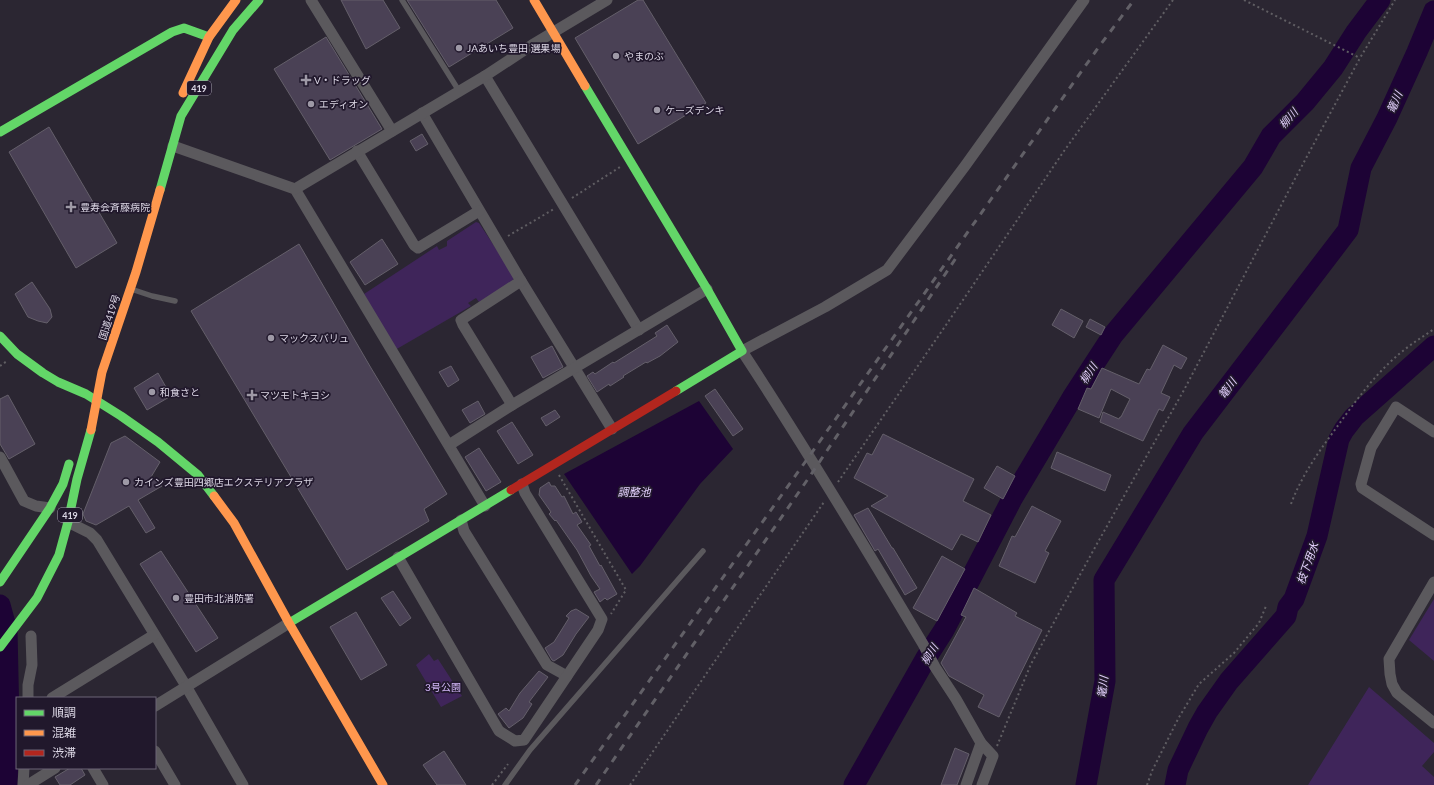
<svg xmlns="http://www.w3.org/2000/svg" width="1434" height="785" viewBox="0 0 1434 785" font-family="Lato,'Noto Sans JP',sans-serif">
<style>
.green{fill:#3f255a}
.water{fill:#1d0335}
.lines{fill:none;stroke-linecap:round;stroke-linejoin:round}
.river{stroke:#1d0335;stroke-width:21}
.building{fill:#4a4155;stroke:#645f6a}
.path{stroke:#605e63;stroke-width:2;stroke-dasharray:2 3;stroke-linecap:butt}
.lane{stroke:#5b595d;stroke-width:5.5}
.street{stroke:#5b595d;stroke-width:11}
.fast{stroke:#63d668;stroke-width:9}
.slow{stroke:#ff974d;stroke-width:9}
.jam{stroke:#b3261e;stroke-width:9}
.rail{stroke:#626067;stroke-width:3;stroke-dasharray:7 7;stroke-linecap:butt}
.poi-dot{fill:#9e99a6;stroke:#21182c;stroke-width:1.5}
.labels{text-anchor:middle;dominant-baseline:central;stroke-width:3.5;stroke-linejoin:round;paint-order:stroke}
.shield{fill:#21182c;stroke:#a49eae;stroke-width:1}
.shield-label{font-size:9px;font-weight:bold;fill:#dcd7e5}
.poi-label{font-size:10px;fill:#dcd7e5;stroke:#21182c;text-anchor:start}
.street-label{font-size:10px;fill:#dcd7e5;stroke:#21182c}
.park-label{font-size:10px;fill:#d4b8fa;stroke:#21182c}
.water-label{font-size:11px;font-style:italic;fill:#e3d1fd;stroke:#21182c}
</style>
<rect width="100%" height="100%" fill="#2b2632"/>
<g class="green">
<path d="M476,222L479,223L514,276L512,283L479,302L476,298L468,303L471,306L395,350L364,294L437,246L439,250L447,246V241Z"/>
<path d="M1434,599V661L1409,640Z"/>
<path d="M429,654L434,661L438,659L462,696L441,707L416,665Z"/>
<path d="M1369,687L1434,743V752L1422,766L1434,777V785H1308Z"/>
</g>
<path class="water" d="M699,401L733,449L700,484L640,566L632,574L564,474Z"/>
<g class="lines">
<g class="river">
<path d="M0,605L7,631L9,723L7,785"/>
<path d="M854,785L926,658L944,630L1012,499L1072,398L1113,335L1253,167L1271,136L1305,102L1333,68L1356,32L1380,0"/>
<path d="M1086,785L1105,681L1104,580L1193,433L1348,230L1361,168L1387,118L1417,52L1434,11"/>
<path d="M1175,785L1178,770L1198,728L1207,712L1229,681L1286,616L1288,607L1294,599L1317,536L1339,439L1344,430L1354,417L1434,346"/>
</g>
</g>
<g class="building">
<path d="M341,0H383L400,28L366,49Z"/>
<path d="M407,0H496L513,28L449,67Z"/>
<path d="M638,0H643L706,103L638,144L575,38Z"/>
<path d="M326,37L382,129L330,160L274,69Z"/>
<path d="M49,127L117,243L76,268L9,152Z"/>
<path d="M422,134L428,144L416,151L410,141Z"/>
<path d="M382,239L398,264L365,285L350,262Z"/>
<path d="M299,244L371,368L447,494L424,509L429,521L347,570L191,311Z"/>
<path d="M32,282L50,309L52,317L47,323L38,321L28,317L15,294Z"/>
<path d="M1061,309L1083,321L1074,338L1052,325Z"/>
<path d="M1090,319L1105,327L1101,335L1086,327Z"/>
<path d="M667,325L678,342L660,356L647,363L646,362L623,376L624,377L610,386L609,384L597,392L587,376L593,372L595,374L613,362L614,363L657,336L655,333Z"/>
<path d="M1163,345L1187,358L1181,369L1174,365L1161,393L1170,397L1163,411L1159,409L1143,441L1100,422L1103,412L1119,419L1120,417H1121L1130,399L1111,389L1099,418L1078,409L1087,388L1091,389L1102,368L1139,384L1147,369L1150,370Z"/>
<path d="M552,346L563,367L543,378L531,357Z"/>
<path d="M451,366L459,380L448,387L439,372Z"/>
<path d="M158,373L171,396L147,410L134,388Z"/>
<path d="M715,389L743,429L733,436L705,396Z"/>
<path d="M8,395L35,444L9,459L0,444V399Z"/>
<path d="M478,401L485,414L470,423L462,410Z"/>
<path d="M555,410L560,417L546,426L541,418Z"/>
<path d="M512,422L533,455L518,464L497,431Z"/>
<path d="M883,434L974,479L963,501L991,515L978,542L961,534L952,550L871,506L888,496L854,478L867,453L872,455Z"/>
<path d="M125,436L160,462L151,477L162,486L138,500L155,528L146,533L129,506L96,525L86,521L83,514L111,443Z"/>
<path d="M479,448L501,482L486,491L465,457Z"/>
<path d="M1057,452L1111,475L1105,491L1051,468Z"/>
<path d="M997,466L1015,476L1003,499L984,488Z"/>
<path d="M549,482L551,486H555L562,497L564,496L573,514L576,512L582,522L577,525L591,545L589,546L600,566L601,565L617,594L607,600L605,598L600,602L594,592L600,589L591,576L577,550L556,520L555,521L549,514L551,512L539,495L540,488Z"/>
<path d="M1032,506L1061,521L1045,551L1049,553L1035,583L999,566L1012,536L1015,537Z"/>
<path d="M868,508L892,548H893L917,588L905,595L878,549L875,551L854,515Z"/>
<path d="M161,551L218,638L196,652L140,564Z"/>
<path d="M942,556L965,569L937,621L913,608Z"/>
<path d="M974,588L1017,613L1015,616L1042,630L999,717L978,707L984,695L949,676L941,663L966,617L961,615Z"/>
<path d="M393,591L411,618L400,626L381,598Z"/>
<path d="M576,609L589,617L576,634L563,655L554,661L552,660L545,648L554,642L569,618L566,616L571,611Z"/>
<path d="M356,612L387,665L361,680L330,627Z"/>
<path d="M539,671L548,677L529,702L532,704L523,718L509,728L498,714L506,708L509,711L520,693Z"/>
<path d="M955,748L969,754L957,785H941Z"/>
<path d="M444,751L466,785H437L423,765Z"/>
<path d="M70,768H81L85,775L70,785H60L55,777Z"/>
</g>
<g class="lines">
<g class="path">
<path d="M1244,0L1360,58"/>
<path d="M572,198L620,167"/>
<path d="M508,236L554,209"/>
<path d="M0,366L7,361"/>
<path d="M559,475L626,590L611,614"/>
<path d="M838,482L946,325L1064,151L1173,0"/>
<path d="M1291,504C1301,477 1317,454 1334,431C1355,402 1376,372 1404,350C1414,342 1424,336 1434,329"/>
<path d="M997,746L1031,664L1098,542L1184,390L1297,175L1360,58L1395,0"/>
<path d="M492,785L508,764"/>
<path d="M630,785L824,502"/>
<path d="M1147,785L1152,771L1178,719L1199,684L1234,653L1259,623L1266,606"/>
</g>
<g class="lane">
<path d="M402,0L459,91"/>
<path d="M134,290L152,296L175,301"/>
<path d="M505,785L530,750L703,551"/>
</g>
<g class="street">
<path d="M311,0L392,131"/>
<path d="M485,76L639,330"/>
<path d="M422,113L521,281L612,429"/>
<path d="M173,146L295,189L485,506"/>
<path d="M357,151L414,245L418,248L479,211"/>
<path d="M295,189L485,76L532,45L607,0"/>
<path d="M512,405L463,325L461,320L521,281"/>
<path d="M1434,432L1396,407L1371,448L1361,484L1362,488L1434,535"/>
<path d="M449,445L512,405L707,289"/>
<path d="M0,457L24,501L36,506L50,508"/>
<path d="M461,520L464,531L547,665L567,676"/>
<path d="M68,522L90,533L97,540L186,686L243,785"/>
<path d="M398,557L499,731L515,741L524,740L598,630L602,619L525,493L522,484"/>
<path d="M1434,582L1389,659L1390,674L1392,684L1397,693L1434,723"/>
<path d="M28,698V685L32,665L31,636"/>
<path d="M52,698L154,635"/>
<path d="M155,706L289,623"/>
<path d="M155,751L175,785"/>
<path d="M93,768L103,785"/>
<path d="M23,785L24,768"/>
<path d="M28,785L55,768"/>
<path d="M966,785L981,743"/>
<path d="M982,785L993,756L981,743L956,699L935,667L923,644C864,545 805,447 742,351L825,307L887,270L965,166L1084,0"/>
</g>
<g class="fast">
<path d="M585,86L707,289L742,351L676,391"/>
<path d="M0,132L172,32L184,28L209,37"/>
<path d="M160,190L181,116L233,30L259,0"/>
<path d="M0,336L17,354L43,373L58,382L86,394L121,416L158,442L198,475L214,496"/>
<path d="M0,582L50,508L63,484L69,464"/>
<path d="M289,623L511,490"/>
<path d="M0,647L37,598L59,555L68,522L77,479L91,430"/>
</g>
<g class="slow">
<path d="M534,0L585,86"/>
<path d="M183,93L209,37L236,0"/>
<path d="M91,430L102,372L136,272L160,190"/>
<path d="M214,496L234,523L289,623L383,785"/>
</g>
<path class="jam" d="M511,490L676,391"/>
<g class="rail">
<path d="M575,785L803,465L1098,48L1134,0"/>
<path d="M596,785L810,476L958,255"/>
</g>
</g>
<g class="poi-dot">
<circle cx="459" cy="48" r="4"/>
<circle cx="616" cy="56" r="4"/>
<path d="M304 74h4v4h4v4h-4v4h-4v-4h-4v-4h4z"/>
<circle cx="311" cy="104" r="4"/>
<circle cx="657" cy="110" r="4"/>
<path d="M69 201h4v4h4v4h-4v4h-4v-4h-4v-4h4z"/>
<circle cx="271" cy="338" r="4"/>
<circle cx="152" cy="392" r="4"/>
<path d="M250 389h4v4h4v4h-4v4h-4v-4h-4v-4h4z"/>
<circle cx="126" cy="482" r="4"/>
<circle cx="176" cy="598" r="4"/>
</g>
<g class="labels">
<g class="shield">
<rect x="187" y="81" width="24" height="14" rx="3"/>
<rect x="58" y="508" width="24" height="14" rx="3"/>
</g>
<g class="shield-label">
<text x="199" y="88">419</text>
<text x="70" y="515">419</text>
</g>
<g class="poi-label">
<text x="467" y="48">JAあいち豊田 選果場</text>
<text x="624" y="56">やまのぶ</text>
<text x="314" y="80">V・ドラッグ</text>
<text x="319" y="104">エディオン</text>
<text x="665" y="110">ケーズデンキ</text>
<text x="80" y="207">豊寿会斉藤病院</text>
<text x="279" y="338">マックスバリュ</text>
<text x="160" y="392">和食さと</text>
<text x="260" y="395">マツモトキヨシ</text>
<text x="134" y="482">カインズ豊田四郷店エクステリアプラザ</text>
<text x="184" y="598">豊田市北消防署</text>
</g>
<g class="street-label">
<text transform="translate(109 317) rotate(-72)">国道419号</text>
</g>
<g class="park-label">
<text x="443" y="687">3号公園</text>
</g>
<g class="water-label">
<text transform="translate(1394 102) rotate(-66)">篭川</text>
<text transform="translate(1288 118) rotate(-48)">柳川</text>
<text transform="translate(1088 373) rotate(-57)">柳川</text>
<text transform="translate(1227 388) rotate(-53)">篭川</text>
<text x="634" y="491">調整池</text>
<text transform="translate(1307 563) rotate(-70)">枝下用水</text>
<text transform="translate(929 654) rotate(-58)">柳川</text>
<text transform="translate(1102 687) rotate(-83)">篭川</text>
</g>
</g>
<rect x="16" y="697" width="140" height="72" fill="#21182c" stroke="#6c6476"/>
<rect x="24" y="710" width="20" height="6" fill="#63d668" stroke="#6c6476"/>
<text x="52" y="717" font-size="12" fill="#dcd7e5">順調</text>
<rect x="24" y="730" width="20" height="6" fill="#ff974d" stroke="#6c6476"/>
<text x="52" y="737" font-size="12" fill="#dcd7e5">混雑</text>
<rect x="24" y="750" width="20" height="6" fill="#b3261e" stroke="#6c6476"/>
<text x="52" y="757" font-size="12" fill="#dcd7e5">渋滞</text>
</svg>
